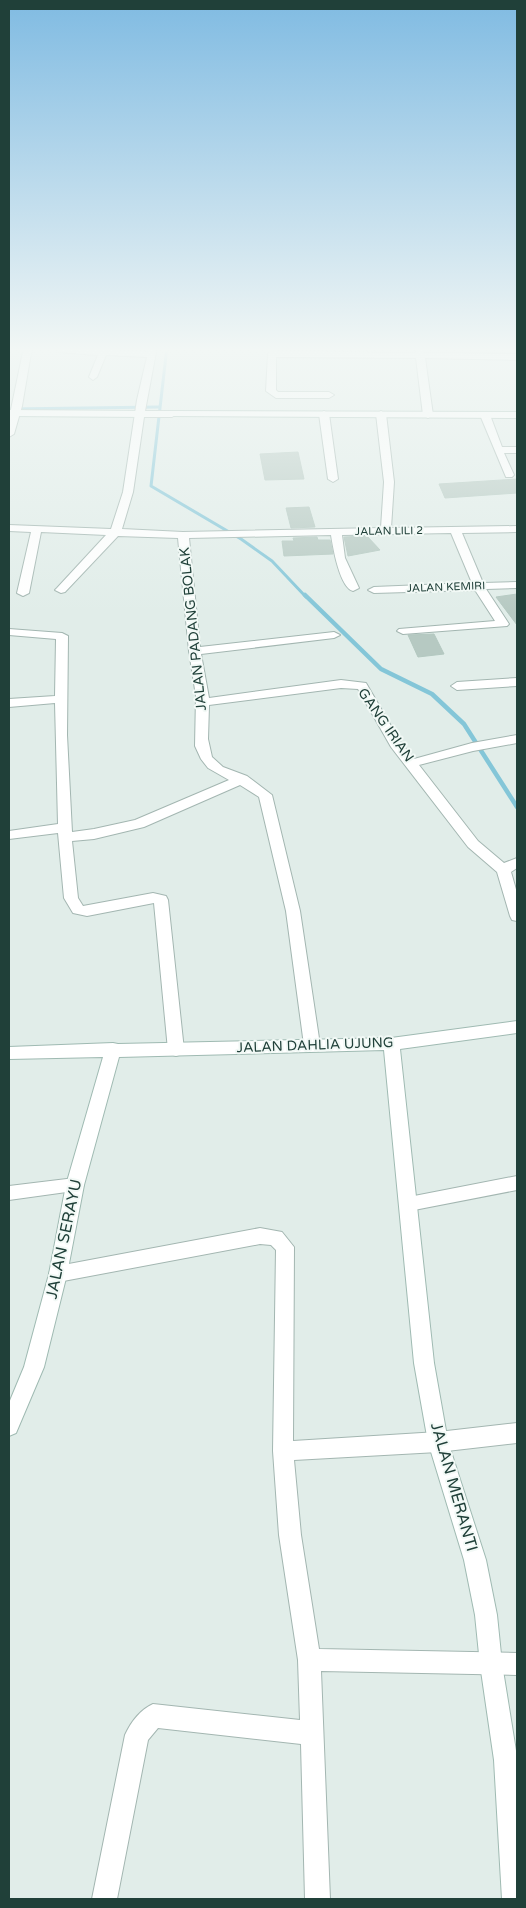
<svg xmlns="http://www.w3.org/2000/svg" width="526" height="1908" viewBox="0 0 526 1908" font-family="'Varela Round',sans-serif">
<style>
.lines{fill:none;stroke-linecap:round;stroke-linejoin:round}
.stream-far1{stroke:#84c6d8;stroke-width:3}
.stream{stroke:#84c6d8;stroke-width:4.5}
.building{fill:#b6c9c2;stroke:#b3c8c0}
.street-casing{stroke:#a3b6b1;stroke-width:2}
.secondary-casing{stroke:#9fbab2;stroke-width:2}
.street{fill:#fff;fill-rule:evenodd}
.secondary{fill:#fff;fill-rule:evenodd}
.labels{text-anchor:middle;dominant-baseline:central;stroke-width:4;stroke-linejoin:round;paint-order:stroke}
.far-street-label{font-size:11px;fill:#204039;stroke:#f2f9f6}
.street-label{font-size:14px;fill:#204039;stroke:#f2f9f6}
.near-street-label{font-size:16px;fill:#204039;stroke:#f2f9f6}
</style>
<rect width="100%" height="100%" fill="#e1ede9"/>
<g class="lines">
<g class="stream-far1">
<path d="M167,347L151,486L241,539L272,561L306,597"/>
<path d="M9,409L159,407"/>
</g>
<path class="stream" d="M305,595L381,669L432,694L464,724L517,807"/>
</g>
<g class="building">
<path d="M298,452L304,479L265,480L260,454Z"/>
<path d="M517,479V493L445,498L439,484Z"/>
<path d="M309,507L315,527L291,528L286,508Z"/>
<path d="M367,536L380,550L348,556L344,537Z"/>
<path d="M317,537L318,540H330L333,554L284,556L282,541H294L293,538Z"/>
<path d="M517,594V625L496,597Z"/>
<path d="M434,634L444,654L418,657L408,635Z"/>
</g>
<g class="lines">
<defs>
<g id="street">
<path d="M24,347H32L22,406L14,434L9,437V419Z"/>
<path d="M60,347L148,352L149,347H157L145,411H172L177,414L172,417H144L133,492L122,529L183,532L381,528L384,482L376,414L381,411L386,414L394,482L391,528L517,526V532L462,533L483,583L517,582V588L486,589L509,624L507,626L403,634L397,631L399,629L495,621L475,590L374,593L368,590L374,587L472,583L451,533L342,535L345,558L359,588L353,591C340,588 333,548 331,535L189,538L200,647L334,632L340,635L334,638L201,654L209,698L341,680L366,683L401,743L414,759L472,743L517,735V743L473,751L419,765L478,841L504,863L517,858V868L511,872L517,893V921L512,920L510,916L497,872L468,847L391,747L358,689L341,688L209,705L208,739L212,757L223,767L247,776L272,795L300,911L320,1045L318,1049L312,1051L306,1049L304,1045L286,911L259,797L240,785L144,827L94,839L72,841L78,898L83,906L153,893L166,896L168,900L184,1050L182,1054L176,1056L170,1054L168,1050L154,903L87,916L73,913L64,898L58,833L9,839V831L58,824L55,703L9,707V699L55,696L56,639L9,635V629L62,633L68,636L67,735L72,832L94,829L135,820L229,780L208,768L201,759L195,746L196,696L189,651L178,538L118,536L65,592L61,593L55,590L57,588L106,535L41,532L29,593L23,596L17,593L31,532L9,531V525L111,529L123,492L137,400L147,357L106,355L97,377L93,380L89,377L98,355L57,352V348Z"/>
<path d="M271,347H279L277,351L416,353L415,347H423L424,353L517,354V360L425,358L433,415L428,418L423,415L416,358L276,357V390L278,392H329L334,395L329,398H276L266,391L268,354Z"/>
<path d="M324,411L329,414L338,479L333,482L328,479L319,414Z"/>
<path d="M485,412L490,415L502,447H517V453H504L514,475L512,477H506L480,415Z"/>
<path d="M517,678V686L457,690L451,686L457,682Z"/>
<path d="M517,1176V1190L409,1211L403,1209L400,1204L403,1199L409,1197Z"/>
<path d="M75,1178L81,1180L84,1185L81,1190L9,1200V1186Z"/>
<path d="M260,1228L282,1232L294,1247L293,1441L438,1432L517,1423V1443L438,1452L294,1460L301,1535L319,1649L517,1653V1675L321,1671L330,1899H305L301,1744L158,1728L148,1740L117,1899H92L125,1735C131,1722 140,1710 153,1704L300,1720L298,1660L279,1535L273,1451L276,1250L271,1245L260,1244L58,1282L51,1280L49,1274L51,1268L58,1266Z"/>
</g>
<g id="secondary">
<path d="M9,410L145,411L150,414L145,417L9,416Z"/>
<path d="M172,411L517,412V418L169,416V412Z"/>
<path d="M517,1021V1033L400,1049L434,1363L448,1442L486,1560L497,1615L502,1664L517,1757V1899H502L494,1760L480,1664L475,1615L464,1560L428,1442L414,1363L384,1050L119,1057L84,1185L67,1274L44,1367L16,1433L9,1436V1403L24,1367L49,1274L66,1185L103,1057L9,1059V1047L113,1043L118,1044L391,1038Z"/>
</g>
</defs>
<use href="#street" class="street-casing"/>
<use href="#secondary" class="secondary-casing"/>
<use href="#street" class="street"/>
<use href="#secondary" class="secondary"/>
</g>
<linearGradient id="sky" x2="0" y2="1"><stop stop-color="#80bbe2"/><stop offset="0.57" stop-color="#f2f7f5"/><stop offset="1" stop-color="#f2f7f5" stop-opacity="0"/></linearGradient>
<rect width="526" height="614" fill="url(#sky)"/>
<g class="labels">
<g class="far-street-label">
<text transform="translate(389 531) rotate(-1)">JALAN LILI 2</text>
<text transform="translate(446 587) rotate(-2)">JALAN KEMIRI</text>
</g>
<g class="street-label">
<text transform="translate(193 629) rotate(-96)">JALAN PADANG BOLAK</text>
<text transform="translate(386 725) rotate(55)">GANG IRIAN</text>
<text transform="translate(315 1045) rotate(-2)">JALAN DAHLIA UJUNG</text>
</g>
<g class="near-street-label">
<text transform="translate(64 1239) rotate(-78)">JALAN SERAYU</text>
<text transform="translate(454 1487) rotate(74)">JALAN MERANTI</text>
</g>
</g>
<rect width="526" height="1908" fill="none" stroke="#204039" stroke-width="20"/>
</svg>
